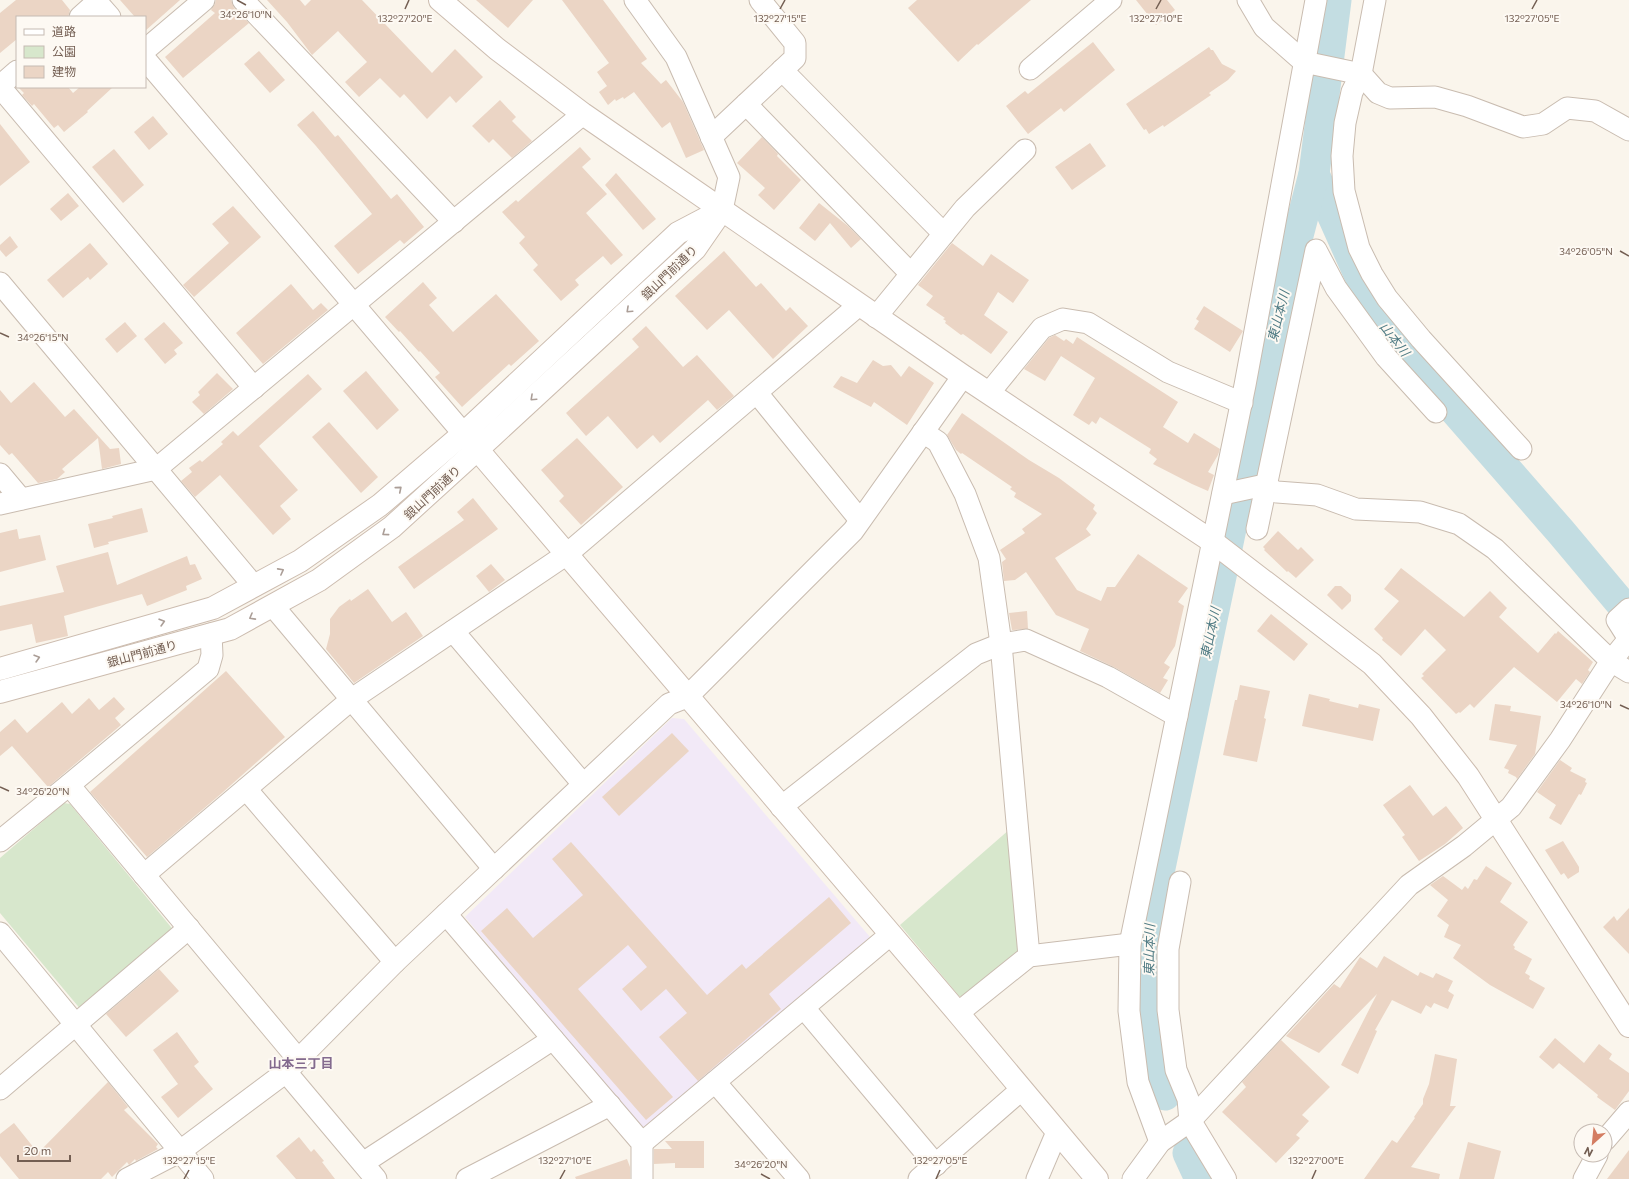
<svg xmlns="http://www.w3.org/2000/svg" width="1629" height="1179" viewBox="0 0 1629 1179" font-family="Commissioner,'Noto Sans JP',sans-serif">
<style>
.education{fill:#f2e9f7}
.green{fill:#d7e7cc}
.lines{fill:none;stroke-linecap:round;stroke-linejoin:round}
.river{stroke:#c3dde2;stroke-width:31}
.building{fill:#ebd5c5}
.street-casing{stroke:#c9bcb0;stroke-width:23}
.secondary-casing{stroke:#ccbcaf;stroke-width:24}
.street{stroke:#fff;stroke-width:21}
.secondary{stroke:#fff;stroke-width:22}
.oneway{stroke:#ab9e97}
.ticks{fill:none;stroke:#735e52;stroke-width:1.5}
.labels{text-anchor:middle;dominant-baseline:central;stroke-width:4;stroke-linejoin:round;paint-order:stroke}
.street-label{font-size:12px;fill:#735e52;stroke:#fdf9f3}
.water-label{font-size:13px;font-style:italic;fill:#4e7a83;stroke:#fdf9f3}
.neighbourhood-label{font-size:13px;font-weight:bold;fill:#836a8e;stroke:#fdf9f3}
.ticks-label{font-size:10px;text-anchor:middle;fill:#735e52;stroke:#fdf9f3;stroke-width:4;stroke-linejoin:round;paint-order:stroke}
</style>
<rect width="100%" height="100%" fill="#faf5ec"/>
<path class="education" d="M672,718L684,719L870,937L644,1132L465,917Z"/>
<g class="green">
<path d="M64,803L70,804L175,932L82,1011L0,913V858Z"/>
<path d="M1010,829L1019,953L966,997L959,996L900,925Z"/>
</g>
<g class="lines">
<g class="river">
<path d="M1314,174L1383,328L1561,532L1629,613"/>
<path d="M1165,1095L1159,1077L1150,1035L1147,930L1269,347L1314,174L1336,0"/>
<path d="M1188,1153L1200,1179"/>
</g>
</g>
<g class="building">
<path d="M16,0H62L70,10L68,17H17V39L0,53V13Z"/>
<path d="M120,0H180L145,31V17H135Z"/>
<path d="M216,0H231L234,8L249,23L183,78L165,57L215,13L211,10L215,4Z"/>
<path d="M267,0H300L305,6L311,0H362L432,73L455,49L483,77L456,103L450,96L427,119L404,94L400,98L380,78L359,97L345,82L367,62L338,31L312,55L287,22Z"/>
<path d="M476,0H533L508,28Z"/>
<path d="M562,0H603L647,59L641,63L661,84L666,80L683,102L704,150L686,158L670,122L662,128L634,92L624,99L623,97L616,101L615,99L608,105L599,92L607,86L597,72L609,63Z"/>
<path d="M917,0H1031L978,45L977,44L958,62L908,8Z"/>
<path d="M1136,0H1167L1175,10L1156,25Z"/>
<path d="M1093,42L1115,70L1064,112L1061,108L1028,134L1006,106L1025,91L1028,94Z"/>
<path d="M1209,47L1211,50H1213L1222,64L1236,71L1228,80L1209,93L1211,95L1164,127L1163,125L1149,134L1146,129L1144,130L1126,104Z"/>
<path d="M259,51L285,80L270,93L244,64Z"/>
<path d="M18,87H68L73,93L80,87H113L87,111L88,112L64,132L58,125L54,128L34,104L32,106L22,95L24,93Z"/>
<path d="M500,100L516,117L512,121L532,141L512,158L493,139L489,143L472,126Z"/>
<path d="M313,111L335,137L338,135L391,199L397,194L424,227L404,244L400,240L358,274L334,246L372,214L316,146L297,125Z"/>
<path d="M153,116L168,134L149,150L134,132Z"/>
<path d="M0,124L30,162L0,186Z"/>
<path d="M762,137L778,154L777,156L801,180L774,210L758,195L765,188L737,163Z"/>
<path d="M1090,143L1106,166L1072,190L1055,167Z"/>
<path d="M580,147L591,159L582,167L607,194L586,213L623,255L611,265L603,256L575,280L579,285L561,301L533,270L538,265L519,243L525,237L502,212L516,200L518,202Z"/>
<path d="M114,149L144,185L123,203L92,167Z"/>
<path d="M616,173L656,219L643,230L605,185Z"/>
<path d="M68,193L79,206L61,221L50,209Z"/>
<path d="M819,203L848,226L861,239L851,248L830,223L815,241L799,228Z"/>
<path d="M233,206L261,237L194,297L183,285L229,243L212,224Z"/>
<path d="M10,236L18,247L6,257L0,250V245Z"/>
<path d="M90,243L108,264L90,280L88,277L63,298L47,280Z"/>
<path d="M952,243L983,266L991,254L1029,280L1013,303L998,292L984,315L1008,332L991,354L963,334L961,335L945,323L946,321L943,319L945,318L926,305L933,296L918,285Z"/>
<path d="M724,251L756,287L761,283L786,311L790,307L808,326L773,359L729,310L707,330L675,296Z"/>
<path d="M423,282L437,298L429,305L453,332L496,294L539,341L511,366L509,364L462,407L435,377L440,373L420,351L419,352L400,331L399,332L385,317Z"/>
<path d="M291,284L313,310L321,303L328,310L263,364L236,333Z"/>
<path d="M1204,306L1243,331L1230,352L1194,329L1199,321L1196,319Z"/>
<path d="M125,322L137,336L117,353L105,339Z"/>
<path d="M164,322L183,343L174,350L177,354L165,364L144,339Z"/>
<path d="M646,326L683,367L697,355L734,396L717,410L708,400L660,443L653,435L637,449L608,416L586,436L566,413L639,347L632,339Z"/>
<path d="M1055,335L1064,341L1066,339L1073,344L1077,337L1178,402L1163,427L1188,443L1194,433L1220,449L1218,455L1208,472L1214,475L1208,491L1192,484L1153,464L1157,459L1149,453L1151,449L1100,417L1096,424L1092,421L1089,425L1073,415L1095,378L1061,356L1045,381L1024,369L1049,338Z"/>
<path d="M873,360L883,366L891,365L901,377L909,366L934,383L907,425L874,402L871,407L833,387L841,376L857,383Z"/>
<path d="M366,371L399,410L377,430L343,391Z"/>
<path d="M217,373L233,389L204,414L192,402L200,395L198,392Z"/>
<path d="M308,374L322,389L259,446L298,490L280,506L291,519L273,535L220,475L195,497L181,481L192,472L189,468L200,460L202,462L223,444L221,442L233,431L238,436Z"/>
<path d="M34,382L65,417L74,409L110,449L119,448L121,464L102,469L98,438L62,469L65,472L57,479L38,483L12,453L9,455L0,445V390L11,403Z"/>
<path d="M962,413L1029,460L1059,478L1095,505L1093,509L1097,513L1086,529L1091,535L1055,558L1077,590L1101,601L1107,587H1115L1138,554L1188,588L1178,602L1184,606L1175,646L1164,663L1170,667L1163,678L1168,680L1160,693L1114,667L1080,651L1089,629L1056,615L1026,572L1015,580L1004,581L1002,562L1006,559L1000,550L1025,533L1022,529L1042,514L1014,497L1016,493L1010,489L1012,487L962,453L961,454L956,450L947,435Z"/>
<path d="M329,422L378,477L361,493L312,437Z"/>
<path d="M577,438L623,487L581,525L559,501L564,496L541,470Z"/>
<path d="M473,498L498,529L414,589L398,567L464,520L457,512Z"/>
<path d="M142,508L148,532L108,542L109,544L94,548L88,524L113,518L112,516Z"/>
<path d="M17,529L19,539L40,535L46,560L0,572V533Z"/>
<path d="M1278,531L1298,550L1301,547L1314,560L1296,578L1288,571L1287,572L1264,550L1265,549L1263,547Z"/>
<path d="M108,552L117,585L187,556L190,565L195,564L202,579L186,586L187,590L147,606L142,594L64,616L68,636L36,643L32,624L0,631V606L64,592L56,566Z"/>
<path d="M491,564L505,580L489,592L476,576Z"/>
<path d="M1401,568L1464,617L1490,591L1507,608L1499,617L1538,653L1555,633L1556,634L1558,631L1593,662L1588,670L1590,672L1582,684L1576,679L1557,702L1514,667L1474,708L1470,704L1460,713L1459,712L1456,714L1421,678L1424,676L1422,674L1446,650L1425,629L1401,656L1382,640L1383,638L1374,629L1399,601L1384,589Z"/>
<path d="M1335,586H1341L1351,595V601L1342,610L1327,595Z"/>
<path d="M368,589L392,622L406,612L423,636L354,683L326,649L330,634V619L339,607L350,599L351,601Z"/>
<path d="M1027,611L1028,629L1012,630L1009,613Z"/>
<path d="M1271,614L1308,644L1294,661L1257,631Z"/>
<path d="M226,671L285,737L222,793L147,857L90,792Z"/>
<path d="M1240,685L1270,691L1264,718L1266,719L1257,762L1223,755L1235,700H1237Z"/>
<path d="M1309,694L1330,699L1329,701L1358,708L1359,704L1380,709L1373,741L1302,726Z"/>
<path d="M114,697L125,709L115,718L121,725L48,787L12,746L0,756V732L15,719L27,733L62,702L72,714L89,698L99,710Z"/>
<path d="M1495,704L1511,706L1510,711L1541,716L1535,754L1517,779L1516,777L1508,773L1509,770L1504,768L1517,745L1489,740Z"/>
<path d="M672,733L689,751L619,816L602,797Z"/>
<path d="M1560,760L1572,768L1570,771L1586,779L1585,782L1587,783L1581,795L1579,794L1561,825L1549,818L1556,805L1537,792Z"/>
<path d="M1410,785L1433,816L1446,806L1463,828L1445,844L1419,861L1402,837L1405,835L1383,805Z"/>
<path d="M1563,841L1579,867V872L1568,879L1564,873L1561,875L1545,850Z"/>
<path d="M571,842L707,995L742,964L746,969L829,897L851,923L769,994L781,1009L698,1081L659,1037L687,1013L666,989L641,1011L622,989L647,967L628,945L578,989L673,1097L646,1120L481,931L507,908L533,938L583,895L552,859Z"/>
<path d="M1486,866L1512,883L1500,902L1528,922L1513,945L1515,947L1514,949L1532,959L1525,973L1530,976L1529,979L1545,988L1533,1009L1490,985L1453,958L1461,945L1444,937L1449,925L1437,916L1448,900L1430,885L1443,876L1462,890L1465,886L1468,889L1474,879L1477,880Z"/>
<path d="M1629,908V954L1603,927L1614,916L1617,921Z"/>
<path d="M1384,956L1418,976L1420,972L1433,978L1436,973L1453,981L1448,991L1454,995L1448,1009L1434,1003L1431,1008L1426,1005L1421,1014L1392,1000L1375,1030L1377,1031L1358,1074L1341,1065L1377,994L1319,1053L1286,1036L1334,984L1340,988L1360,957L1377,968Z"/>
<path d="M159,969L179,991L126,1037L106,1014Z"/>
<path d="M177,1032L199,1062L194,1066L213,1089L178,1118L161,1097L178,1084L153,1050Z"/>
<path d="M1555,1038L1584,1063L1599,1044L1612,1054L1609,1059L1629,1073V1091L1615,1110L1597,1097L1598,1095L1559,1063L1553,1069L1539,1057Z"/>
<path d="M1281,1040L1330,1087L1302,1115L1309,1121L1296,1135L1300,1138L1276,1163L1222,1112L1246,1087L1242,1082Z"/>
<path d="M1435,1054L1457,1059L1450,1106H1456L1411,1167L1440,1174L1439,1179H1364L1392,1140L1397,1143L1415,1118L1414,1117L1423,1104V1099L1429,1084Z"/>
<path d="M108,1082L128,1107L124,1110L158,1144L156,1147L158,1149L136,1161L135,1159L129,1165L127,1162L112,1177L108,1172L101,1179H19L0,1156V1134L14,1123L38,1153Z"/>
<path d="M299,1137L311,1152L314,1149L324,1161L322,1162L335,1179H296L276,1156Z"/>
<path d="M665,1141H704V1168H675V1163L654,1164V1149H672Z"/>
<path d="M1468,1142L1501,1151L1494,1179H1459Z"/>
<path d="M1629,1150V1179H1607Z"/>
<path d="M627,1159L630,1167V1179H576L575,1177Z"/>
</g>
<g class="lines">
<defs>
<g id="street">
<path d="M95,0L110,17"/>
<path d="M243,0L454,222"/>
<path d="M635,0L676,57L729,177L722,210"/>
<path d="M1248,0L1264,27L1304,62L1361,74L1378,93L1390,98L1435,97L1467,106L1523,127L1543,124L1567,108L1595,111L1629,130"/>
<path d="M1375,0L1361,74L1352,92L1345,123L1342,156L1344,191L1359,248L1372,274L1387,298L1421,339L1521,449"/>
<path d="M80,17L97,2"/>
<path d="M145,50L204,0"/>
<path d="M145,59L474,446"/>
<path d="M1030,69L1111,0"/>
<path d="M782,70L944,234"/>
<path d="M0,86L17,71"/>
<path d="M0,87L254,388"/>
<path d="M746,104L911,274"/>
<path d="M711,137L795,58V43L760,0"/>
<path d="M0,283L254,586"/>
<path d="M876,317L965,208L1025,150"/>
<path d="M757,393L860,520"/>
<path d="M989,393L1042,328L1063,319L1088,323L1168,372L1242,403"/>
<path d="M923,432L938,442L965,494L989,558L1001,644L1029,956"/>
<path d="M0,474L21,499"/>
<path d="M1223,494L1260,486L1277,492L1317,495L1356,509L1420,512L1459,524L1495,549L1611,661L1629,672"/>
<path d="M0,504L156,469L583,114"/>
<path d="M1257,529L1316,250L1336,288L1386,357L1436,412"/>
<path d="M273,606L494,869"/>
<path d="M453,631L583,784"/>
<path d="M69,785L298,1059"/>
<path d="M246,789L395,962"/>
<path d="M781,807L976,654L1001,644L1026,640L1108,677L1177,716"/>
<path d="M0,841L69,785L208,669L212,655L211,634"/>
<path d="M144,875L352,699L567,554L859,305"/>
<path d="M1180,882L1168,949V1010L1176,1070L1188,1099L1190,1121"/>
<path d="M446,914L642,1143V1179"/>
<path d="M0,933L203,1179"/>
<path d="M804,1008L936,1165"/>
<path d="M958,1013L1029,956L1130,944"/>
<path d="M286,1072L376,1179"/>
<path d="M715,1082L799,1179"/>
<path d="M0,1089L189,928"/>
<path d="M1605,1140L1629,1112"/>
<path d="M1160,1142L1138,1082L1129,1011L1130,944L1245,385L1316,0"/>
<path d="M642,1143L890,935"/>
<path d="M363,1163L553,1039"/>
<path d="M127,1179L179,1152L286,1072L395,962L669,704L687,697L853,531L963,376"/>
<path d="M467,1179L610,1105"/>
<path d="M919,1179L1021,1090"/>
<path d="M1037,1179L1057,1132"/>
<path d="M1133,1179L1160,1142L1190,1121L1409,885L1464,846L1511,807L1560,740L1611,661L1629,639L1617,620L1629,609"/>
<path d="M1584,1179L1597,1155"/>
</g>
<g id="secondary">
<path d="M440,0L497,49L583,114L963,376L1213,542L1372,664L1421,716L1468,776L1629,1026"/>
<path d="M477,449L958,1013L1097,1179"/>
<path d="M0,669L213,608L300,561L380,505L464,433L678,233L718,212"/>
<path d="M0,692L230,629L319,580L392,527L491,437L695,249L722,210"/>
<path d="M1190,1121L1225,1179"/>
</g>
</defs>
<use href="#street" class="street-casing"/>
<use href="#secondary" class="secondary-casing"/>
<use href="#street" class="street"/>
<use href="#secondary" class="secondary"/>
</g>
<defs><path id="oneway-chevron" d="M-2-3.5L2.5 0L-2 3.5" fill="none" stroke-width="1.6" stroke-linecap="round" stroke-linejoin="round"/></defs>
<g class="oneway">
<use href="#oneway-chevron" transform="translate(629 310) rotate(137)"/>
<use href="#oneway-chevron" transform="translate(533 398) rotate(137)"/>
<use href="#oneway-chevron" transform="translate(399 489) rotate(-40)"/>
<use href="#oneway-chevron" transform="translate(385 533) rotate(144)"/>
<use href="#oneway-chevron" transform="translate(281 571) rotate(-28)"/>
<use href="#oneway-chevron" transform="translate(252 617) rotate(151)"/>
<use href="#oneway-chevron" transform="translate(162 622) rotate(-16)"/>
<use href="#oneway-chevron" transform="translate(37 658) rotate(-16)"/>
</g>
<path class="ticks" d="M237,0L246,5M405,9L409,0M780,9L785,0M1156,9L1161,0M1532,9L1537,0M1620,251L1629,256M0,333L9,337M1620,705L1629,709M0,787L9,791M761,1174L770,1179M184,1179L189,1170M560,1179L565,1170M936,1179L940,1170M1312,1179L1316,1170"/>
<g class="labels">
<g class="street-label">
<text transform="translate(669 272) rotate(-44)">銀山門前通り</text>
<text transform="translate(432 492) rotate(-43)">銀山門前通り</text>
<text transform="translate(142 653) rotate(-15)">銀山門前通り</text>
</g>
<g class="water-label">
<text transform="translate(1278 316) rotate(-76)">東山本川</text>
<text transform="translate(1395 339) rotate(52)">山本川</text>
<text transform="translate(1210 633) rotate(-78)">東山本川</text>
<text transform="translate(1149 950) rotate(-89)">東山本川</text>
</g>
<g class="neighbourhood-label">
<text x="301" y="1063">山本三丁目</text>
</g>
</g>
<g class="ticks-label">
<text x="246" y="18">34°26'10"N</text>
<text x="405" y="22">132°27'20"E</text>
<text x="780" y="22">132°27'15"E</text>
<text x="1156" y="22">132°27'10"E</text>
<text x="1532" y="22">132°27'05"E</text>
<text x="1586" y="255">34°26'05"N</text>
<text x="43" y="341">34°26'15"N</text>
<text x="1586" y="708">34°26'10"N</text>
<text x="43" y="795">34°26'20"N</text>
<text x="189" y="1164">132°27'15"E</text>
<text x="565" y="1164">132°27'10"E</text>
<text x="940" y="1164">132°27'05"E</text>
<text x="1316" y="1164">132°27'00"E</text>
<text x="761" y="1168">34°26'20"N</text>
</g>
<rect x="16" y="16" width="130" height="72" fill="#fdf9f3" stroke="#c6bbb3"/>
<rect x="24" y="29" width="20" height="6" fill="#ffffff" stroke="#c6bbb3"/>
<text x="52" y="36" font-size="12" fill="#735e52">道路</text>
<rect x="24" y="46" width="20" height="12" fill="#d7e7cc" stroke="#c6bbb3"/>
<text x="52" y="56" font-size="12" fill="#735e52">公園</text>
<rect x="24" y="66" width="20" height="12" fill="#ebd5c5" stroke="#c6bbb3"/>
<text x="52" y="76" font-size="12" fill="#735e52">建物</text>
<g transform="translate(1593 1143) rotate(207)"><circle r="19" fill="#fdf9f3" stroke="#c6bbb3"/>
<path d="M0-3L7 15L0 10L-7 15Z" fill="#d47d62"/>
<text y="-6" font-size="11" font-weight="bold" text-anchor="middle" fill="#735e52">N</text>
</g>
<path d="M18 1155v6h52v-6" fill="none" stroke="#735e52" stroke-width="2"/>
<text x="24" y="1155" font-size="12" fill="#735e52" stroke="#fdf9f3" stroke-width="3" paint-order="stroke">20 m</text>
</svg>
